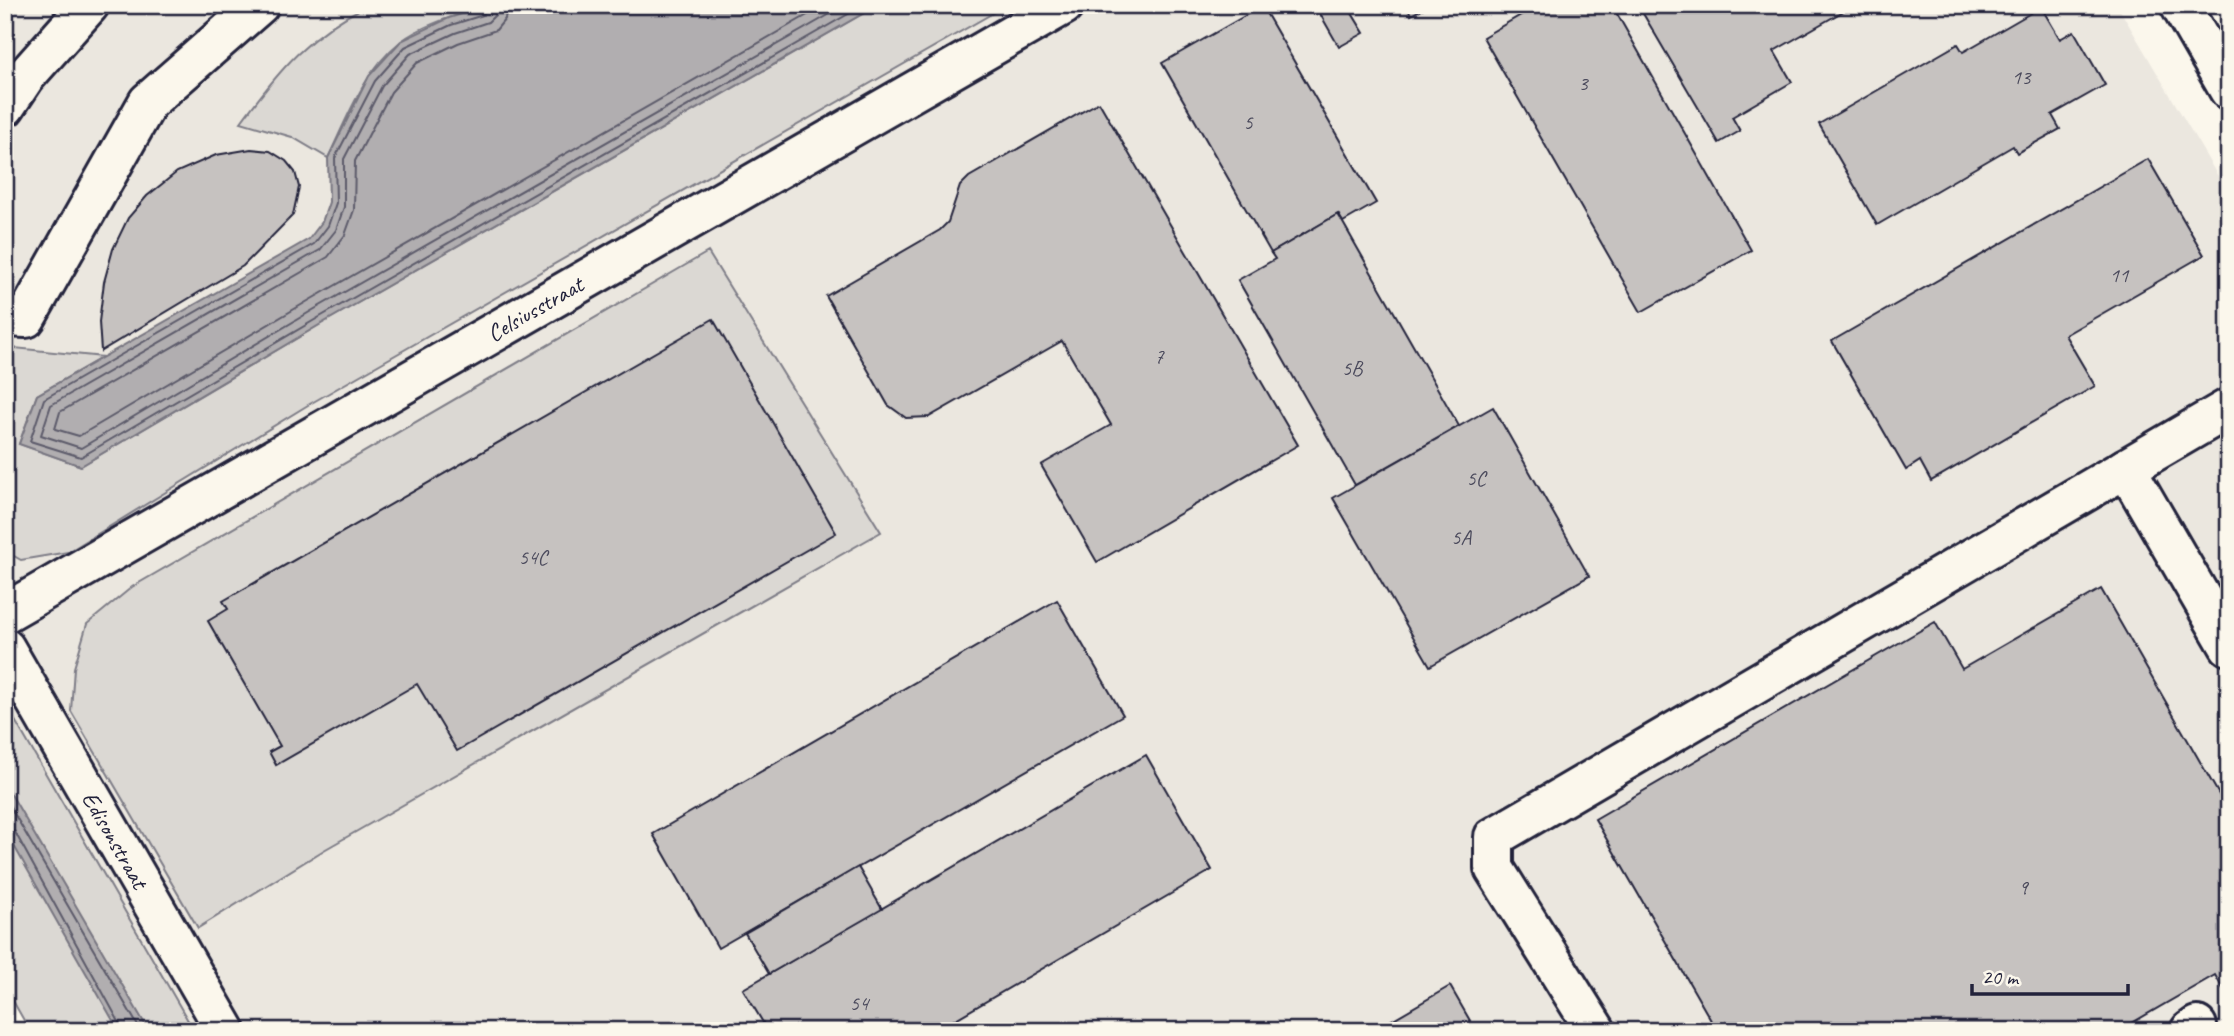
<svg xmlns="http://www.w3.org/2000/svg" width="2234" height="1036" viewBox="0 0 2234 1036" font-family="Caveat,sans-serif">
<style>
.built{fill:#ebe7df}
.green{fill:#dbd8d3;stroke:#7e7d87;stroke-width:2}
.water{fill:#b1aeb0;stroke:#787681;stroke-width:2}
.lines{fill:none;stroke-linecap:round;stroke-linejoin:round}
.shore{stroke:#5b5a6a;stroke-width:2}
.building{fill:#c6c2c0;stroke:#22223b;stroke-width:2}
.minor-casing{stroke:#22223b;stroke-width:44}
.path{stroke:#22223b;stroke-width:4.5;stroke-dasharray:7 5;stroke-linecap:butt}
.minor{stroke:#fbf7ec;stroke-width:38}
.labels{text-anchor:middle;dominant-baseline:central;stroke-width:6;stroke-linejoin:round;paint-order:stroke}
.number-label{font-size:21px;fill:#4b4a5c}
.street-label{font-size:24px;fill:#22223b;stroke:#fbf7ec}
</style>
<rect width="100%" height="100%" fill="#fbf7ec"/>
<filter id="ink" filterUnits="userSpaceOnUse"><feTurbulence type="fractalNoise" baseFrequency=".0143" numOctaves="2"/><feDisplacementMap in="SourceGraphic" scale="14" xChannelSelector="R" yChannelSelector="G"/><feConvolveMatrix kernelMatrix="1 2 1 2 8 2 1 2 1" color-interpolation-filters="sRGB"/></filter>
<g filter="url(#ink)">
<path class="built" d="M5,5H2117L2229,195V1031H136L5,804Z"/>
<g class="green">
<path d="M368,5H491C462,14 424,23 400,42C364,71 347,118 328,158L292,137L241,122C280,69 309,34 368,5Z"/>
<path d="M878,5H1007L308,405L68,552L21,560L5,551V347L103,357L37,395L19,444L81,466L321,324Z"/>
<path d="M708,252L881,532L324,850L198,928L71,711L74,668L87,624L132,587Z"/>
<path d="M5,703L194,1031H30L5,987Z"/>
</g>
<g class="water">
<path d="M491,5H878L321,324L81,466L19,444L37,395L309,239L322,222L329,202L328,158L369,76L401,41L449,18Z"/>
<path d="M5,784L149,1031H119L5,830Z"/>
</g>
<g class="lines">
<g class="shore">
<path d="M488,5L483,15L451,25L405,47L375,81L335,158L336,203L328,226L314,244L44,399L30,441L81,457L318,318L864,5"/>
<path d="M497,5L495,15L488,22L455,33L410,54L382,86L344,159V207L336,230L320,250L51,405L41,435L81,448L313,310L846,5"/>
<path d="M507,5L505,19L496,30L458,43L417,63L391,92L355,161L354,210L345,235L328,257L60,412L55,429L79,436L308,301L825,5"/>
<path d="M5,798L141,1031"/>
<path d="M5,828L15,832L124,1031"/>
</g>
</g>
<g class="building">
<path d="M1315,5H1347L1364,33L1339,47Z"/>
<path d="M1406,5H1429L1411,15Z"/>
<path d="M1538,5H1612L1751,250L1641,312L1483,37Z"/>
<path d="M1638,5H1854L1774,51L1792,82L1732,117L1740,131L1719,143Z"/>
<path d="M1262,6L1376,203L1343,222L1338,214L1271,253L1162,63Z"/>
<path d="M2041,7L2060,39L2074,31L2105,85L2052,115L2060,129L2017,153L2013,146L1877,225L1819,124L1958,44L1963,52Z"/>
<path d="M1099,102L1298,445L1097,562L1041,465L1111,425L1062,341L929,417L906,418L888,405L826,296L940,230L948,222L960,186L969,177Z"/>
<path d="M251,149L270,151L286,161L295,172L299,187L293,215L243,266L101,351L99,322L104,282L113,249L128,218L147,196L177,172L216,155Z"/>
<path d="M2148,159L2204,255L2065,335L2095,386L1931,481L1920,461L1906,470L1832,341Z"/>
<path d="M1338,214L1459,426L1355,485L1238,280L1275,259L1271,253Z"/>
<path d="M713,319L836,533L457,751L417,684L276,765L269,752L280,746L208,621L228,609L223,601Z"/>
<path d="M1493,407L1589,576L1430,666L1333,498Z"/>
<path d="M2101,589L2229,812V999L2215,975L2118,1031H1717L1595,819L1935,622L1962,669Z"/>
<path d="M1057,600L1123,715L718,948L653,834Z"/>
<path d="M1146,755L1212,870L935,1031H768L743,989Z"/>
<path d="M858,867L882,909L769,974L745,933Z"/>
<path d="M1450,986L1476,1031H1373Z"/>
</g>
<g class="lines">
<defs>
<g id="minor">
<path d="M2180,5L2229,90"/>
<path d="M5,107L25,77L89,5"/>
<path d="M5,317L26,318L148,102L259,5"/>
<path d="M2126,468L2229,646"/>
<path d="M5,613L1064,5"/>
<path d="M5,648L226,1031"/>
<path d="M1596,1031L1494,868V837L2229,408"/>
<path d="M2190,1031L2197,1026"/>
</g>
</defs>
<use href="#minor" class="minor-casing"/>
<path class="path" d="M5,1026L8,1031"/>
<use href="#minor" class="minor"/>
</g>
</g>
<g class="labels">
<g class="number-label">
<text x="2021" y="77">13</text>
<text x="1583" y="83">3</text>
<text x="1248" y="122">5</text>
<text x="2119" y="275">11</text>
<text x="1159" y="356">7</text>
<text x="1352" y="368">5B</text>
<text x="1476" y="478">5C</text>
<text x="1461" y="537">5A</text>
<text x="533" y="557">54C</text>
<text x="2023" y="887">9</text>
<text x="859" y="1003">54</text>
</g>
<g class="street-label">
<text transform="translate(535 309) rotate(-30)">Celsiusstraat</text>
<text transform="translate(115 840) rotate(60)">Edisonstraat</text>
</g>
</g>
<rect width="2234" height="1036" fill="none" stroke="#fbf7ec" stroke-width="28"/>
<rect x="14" y="14" width="2206" height="1008" fill="none" stroke="#22223b" stroke-width="2.5" filter="url(#ink)"/>
<path d="M1972 984v10h156v-10" fill="none" stroke="#22223b" stroke-width="3.5"/>
<text x="1982" y="984" font-size="21" fill="#22223b" stroke="#fbf7ec" stroke-width="5" paint-order="stroke">20 m</text>
</svg>
